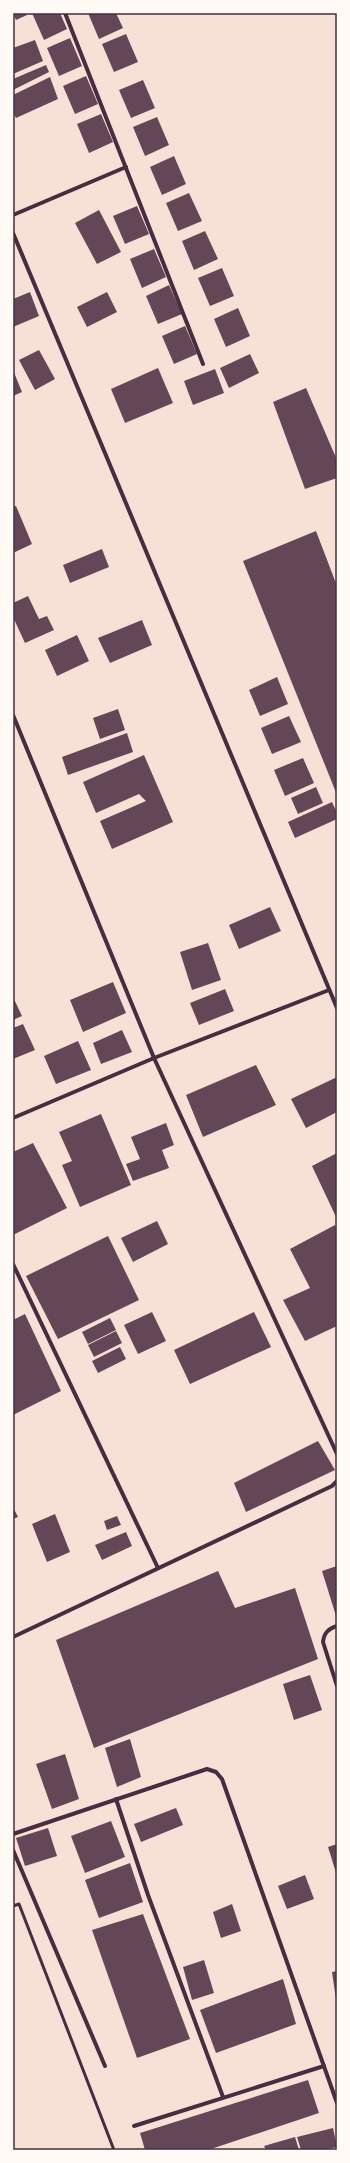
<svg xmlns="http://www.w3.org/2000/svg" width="350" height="2163" viewBox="0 0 350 2163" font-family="Ubuntu,sans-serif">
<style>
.building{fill:#644757}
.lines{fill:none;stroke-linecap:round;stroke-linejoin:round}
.service{stroke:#4a2c40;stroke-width:3}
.minor{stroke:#4a2c40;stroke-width:4}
.neatline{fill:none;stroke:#4a2c40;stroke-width:1.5}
</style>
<rect width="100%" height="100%" fill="#f7e1d7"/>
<g class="building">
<path d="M13,13H26L27,15L16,20Z"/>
<path d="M32,13H60L67,29L44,40Z"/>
<path d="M88,13H116L123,28L99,39Z"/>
<path d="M126,34L138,62L114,72L102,44Z"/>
<path d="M70,38L82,66L59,76L47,48Z"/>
<path d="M35,40L43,61L13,74V48Z"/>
<path d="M46,65L49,72L13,90V79Z"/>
<path d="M86,76L98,104L75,114L63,86Z"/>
<path d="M50,77L58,99L16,118L13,112V95Z"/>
<path d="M143,80L155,108L131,118L119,90Z"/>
<path d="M101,114L113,142L89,153L77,124Z"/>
<path d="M157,117L169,145L145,156L133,127Z"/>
<path d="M174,156L186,184L162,195L150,167Z"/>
<path d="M189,193L202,221L178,231L166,203Z"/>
<path d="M137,206L149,234L125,244L113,216Z"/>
<path d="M99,210L121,252L97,264L75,223Z"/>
<path d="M205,231L218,259L194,270L182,241Z"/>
<path d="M154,249L166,277L142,288L130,259Z"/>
<path d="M222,268L234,296L210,306L198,278Z"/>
<path d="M169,285L182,314L158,324L146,296Z"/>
<path d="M30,292L39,316L13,327V299Z"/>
<path d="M107,292L117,312L87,327L77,307Z"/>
<path d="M238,308L250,336L226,347L214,319Z"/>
<path d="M185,326L197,354L174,364L162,336Z"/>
<path d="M39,350L55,379L35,390L19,360Z"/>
<path d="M250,354L259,373L229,388L220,368Z"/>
<path d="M158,368L173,403L125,423L111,389Z"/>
<path d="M215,369L224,393L193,405L184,381Z"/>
<path d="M13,370L22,392L13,396Z"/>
<path d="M306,388L337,460V478L305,489L273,402Z"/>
<path d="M16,506L32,544L13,553V507Z"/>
<path d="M316,531L337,586V795L243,561Z"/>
<path d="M102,549L109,567L70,583L63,565Z"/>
<path d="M28,596L39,619L47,616L54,630L25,643L13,617V603Z"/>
<path d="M142,620L152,645L110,663L98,638Z"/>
<path d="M77,635L89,661L57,676L45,650Z"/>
<path d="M277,677L288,704L260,716L249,690Z"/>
<path d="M118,709L125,730L100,739L93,718Z"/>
<path d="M289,716L301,742L272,754L261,728Z"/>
<path d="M127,733L133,752L68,775L62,757Z"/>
<path d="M144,755L173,822L112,849L100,821L146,801L139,794L96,813L83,782Z"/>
<path d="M303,758L314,783L285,796L274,770Z"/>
<path d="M316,787L323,803L298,814L291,798Z"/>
<path d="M332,802L337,813V819L295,838L288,822Z"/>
<path d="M270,907L281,931L239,949L229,925Z"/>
<path d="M208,943L221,980L192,990L180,952Z"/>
<path d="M113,982L126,1013L83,1032L70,1000Z"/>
<path d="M225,989L234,1011L199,1025L190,1003Z"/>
<path d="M13,997L22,1016L13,1020Z"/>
<path d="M23,1024L35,1050L13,1059V1028Z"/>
<path d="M122,1030L132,1052L101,1064L93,1043Z"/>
<path d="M78,1041L91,1070L56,1084L44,1056Z"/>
<path d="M256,1065L276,1105L203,1137L186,1095Z"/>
<path d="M337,1077V1112L306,1128L291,1099Z"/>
<path d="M101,1114L131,1185L80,1207L62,1165L72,1161L59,1132Z"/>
<path d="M166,1123L174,1145L162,1150L169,1168L133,1181L126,1164L140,1159L131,1137Z"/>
<path d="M33,1143L67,1208L13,1235V1152Z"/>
<path d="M337,1153V1219L312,1166Z"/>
<path d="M157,1221L168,1244L133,1262L121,1238Z"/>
<path d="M335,1225L337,1230V1326L305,1341L283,1300L310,1288L290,1249Z"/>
<path d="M108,1236L139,1300L58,1339L26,1276Z"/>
<path d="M152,1312L166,1341L138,1354L124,1325Z"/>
<path d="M254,1312L271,1347L190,1384L174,1350Z"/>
<path d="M25,1314L61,1391L13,1415V1320Z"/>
<path d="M110,1318L116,1330L88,1344L82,1332Z"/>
<path d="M116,1331L122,1343L94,1357L88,1345Z"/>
<path d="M120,1347L126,1359L98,1373L92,1361Z"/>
<path d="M318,1441L335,1470L246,1512L234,1483Z"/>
<path d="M13,1507L18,1517L13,1519Z"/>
<path d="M55,1514L70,1552L47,1562L32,1524Z"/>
<path d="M117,1516L121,1525L107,1530L104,1521Z"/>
<path d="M126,1532L132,1546L102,1560L95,1545Z"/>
<path d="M337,1566V1616H336L322,1571Z"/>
<path d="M218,1571L235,1608L295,1588L318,1659L94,1748L56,1640Z"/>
<path d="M310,1675L322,1710L294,1720L283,1684Z"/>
<path d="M130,1739L141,1777L117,1787L105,1748Z"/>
<path d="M65,1754L79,1799L52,1809L36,1764Z"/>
<path d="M176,1808L183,1825L141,1842L134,1824Z"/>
<path d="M111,1821L125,1857L85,1873L71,1836Z"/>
<path d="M48,1828L57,1856L25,1866L16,1838Z"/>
<path d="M337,1844V1876L328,1847Z"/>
<path d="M130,1863L143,1902L99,1918L85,1880Z"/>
<path d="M305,1875L314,1899L287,1909L278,1886Z"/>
<path d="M232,1904L241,1931L221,1938L213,1912Z"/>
<path d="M143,1914L190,2039L137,2058L92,1930Z"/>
<path d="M204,1960L214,1993L192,2000L183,1967Z"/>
<path d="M337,1971V1999H336L332,1972Z"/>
<path d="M283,1979L296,2024L216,2053L200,2010Z"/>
<path d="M308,2080L319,2113L208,2150H145L140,2133Z"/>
<path d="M333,2128L337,2147L324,2150H301L297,2137Z"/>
<path d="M295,2137L299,2150H266L264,2146Z"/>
</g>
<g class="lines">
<path class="service" d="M13,1906L19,1904L114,2150"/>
<g class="minor">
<path d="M65,13L203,364"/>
<path d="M13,215L126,167"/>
<path d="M13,233L337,1008"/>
<path d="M13,715L154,1058L337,1454"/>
<path d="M13,1118L154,1058L329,990"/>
<path d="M13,1264L158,1568"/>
<path d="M337,1626C328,1629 324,1633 323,1642L337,1686"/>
<path d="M13,1637L332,1486L337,1481"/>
<path d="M116,1799L148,1895L223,2097"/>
<path d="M13,1834L207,1769L216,1772L222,1779L337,2103"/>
<path d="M13,1850L105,2066"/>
<path d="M134,2126L324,2066"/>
</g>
</g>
<rect width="350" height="2163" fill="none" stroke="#fffaf5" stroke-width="28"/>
<rect x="14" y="14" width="322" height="2135" class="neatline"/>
</svg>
